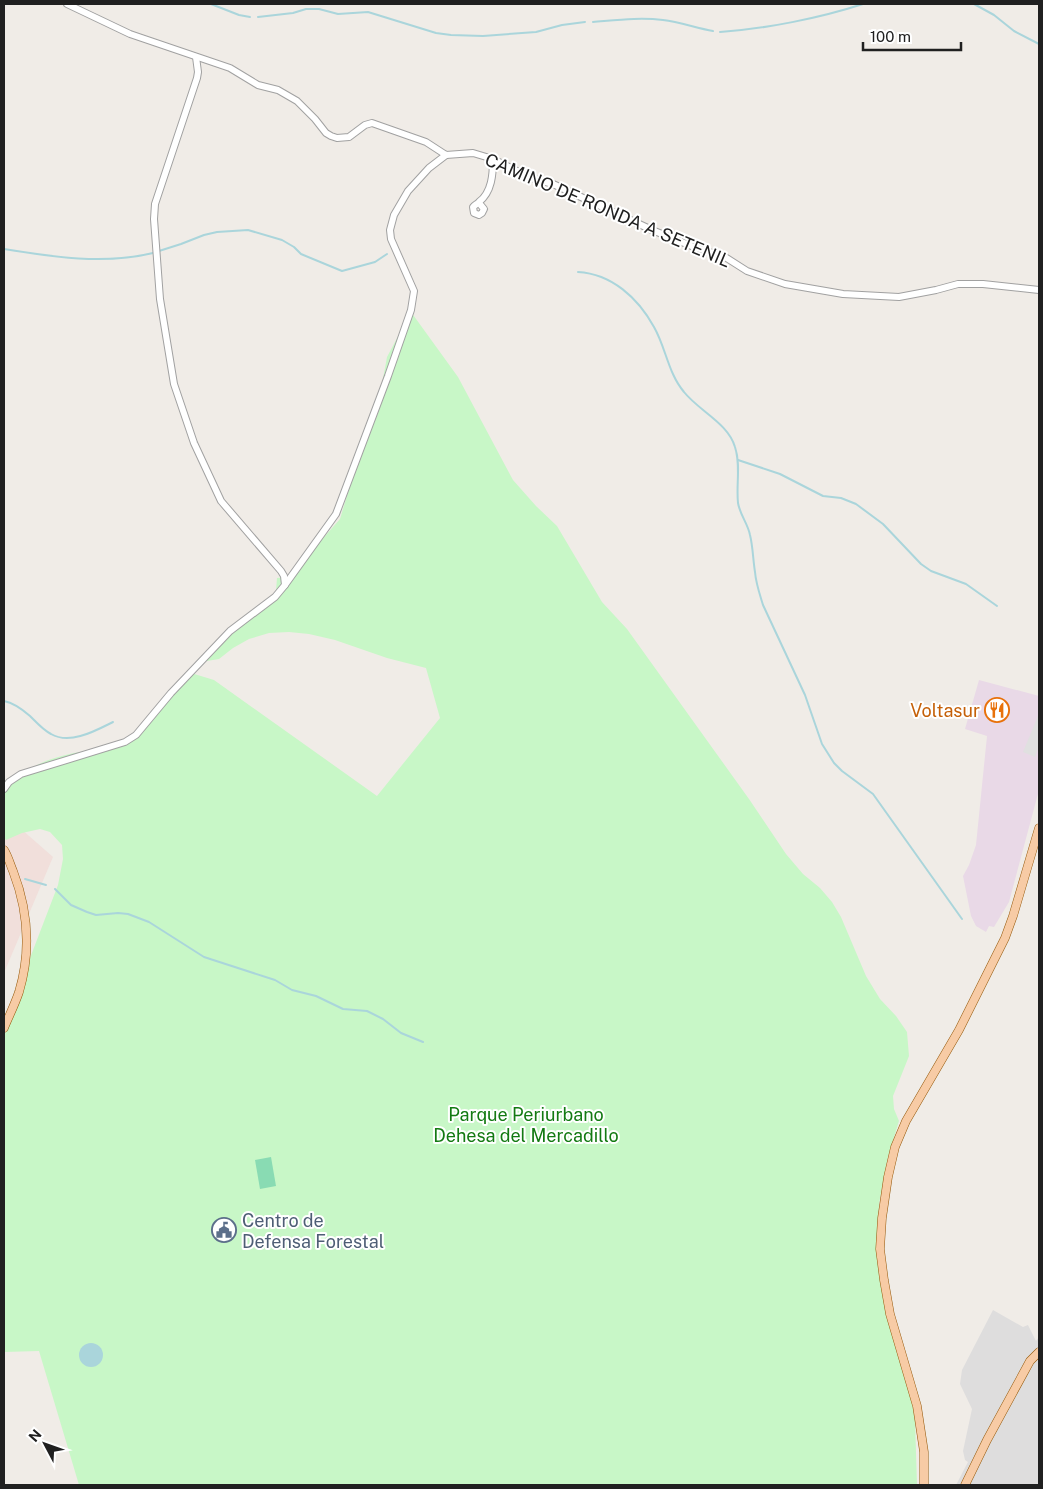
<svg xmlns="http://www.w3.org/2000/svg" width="1043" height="1489" viewBox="0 0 1043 1489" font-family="'Public Sans',sans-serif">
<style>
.residential{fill:#dedddd}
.industrial{fill:#e9d9e7}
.military{fill:#f1dfdb}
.park{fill:#c8f7c7}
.pitch{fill:#89dbb3}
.parking{fill:#e0e0e0}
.water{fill:#aad5db}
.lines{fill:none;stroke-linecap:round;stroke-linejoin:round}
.stream{stroke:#aad5db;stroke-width:2}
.minor-casing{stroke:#a1a1a1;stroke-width:8}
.major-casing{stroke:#945708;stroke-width:9}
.minor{stroke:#fff;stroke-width:6}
.major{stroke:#f7cba5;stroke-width:8}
.labels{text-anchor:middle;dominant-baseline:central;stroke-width:4;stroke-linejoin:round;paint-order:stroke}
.street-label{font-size:18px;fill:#202020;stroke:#fff}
.food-label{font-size:18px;fill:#c56008;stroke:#fff;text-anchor:end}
.park-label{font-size:18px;fill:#137a12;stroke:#fff}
.service-label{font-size:18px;fill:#4e5e75;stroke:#fff;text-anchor:start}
</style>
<rect width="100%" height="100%" fill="#f0ece7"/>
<path class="residential" d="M993,1310L1023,1327L1028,1325L1036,1341L1039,1337V1485H956L968,1462L965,1460L963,1451L972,1409L960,1384L962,1370Z"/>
<path class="industrial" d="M979,680L1039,696V790L1009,902L994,927L989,926L986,932L976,926L971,916L963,876L969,865L976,845L987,736L965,729Z"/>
<path class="military" d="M4,814L53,857L4,973Z"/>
<path class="park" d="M411,312L458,377L513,480L536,506L557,526L602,602L627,629L749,799L786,854L803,874L820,888L832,902L841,917L866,976L880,999L896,1016L907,1032L909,1056L893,1096L894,1109L899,1121L888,1157L884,1176L879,1204L878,1233L893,1336L910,1392L915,1420L917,1485H79L39,1351L4,1352V1036L22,992L30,958L58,885L63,859L62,845L50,832L40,829L22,833L6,840L4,837V790C23,769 45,759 74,753C89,751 104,749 119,742C141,732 173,692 191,673L214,680L377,796L440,718L426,668L387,658L335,640L309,634L289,632L269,633L249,639L233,648L219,659L201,662L239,626L267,604L276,591L277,578L289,577L340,519L349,489L379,410L382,384L387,357Z"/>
<path class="pitch" d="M271,1157L276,1186L260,1189L255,1160Z"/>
<path class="parking" d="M1038,716H1039V746L1035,757L1023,752Z"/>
<circle class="water" cx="91" cy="1355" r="12"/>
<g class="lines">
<g class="stream">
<path d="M211,4L239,15L250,17"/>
<path d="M974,4L994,15L1014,31L1039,44"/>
<path d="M258,17L293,13L306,9H319L338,14L368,12L436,33L451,35L483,36L536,32L562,25L585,22"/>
<path d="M593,22C617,20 640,17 663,20C680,22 696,28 713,31"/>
<path d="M720,32C765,29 820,18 863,4"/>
<path d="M4,249C53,257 104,265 153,253"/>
<path d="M159,251L181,244L204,235L217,232L248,230L282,240L294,247L301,254L342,271L375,262L387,254"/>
<path d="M578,272C612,274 638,298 654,327C666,348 668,373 684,392C699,411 728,423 735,447C741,465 736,484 738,503C740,515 748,524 750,535C753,547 753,560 755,572C756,584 760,595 763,605L805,695L822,744L834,763L842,771L873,794L962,919"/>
<path d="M738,460L780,474L823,496L841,498L856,504L883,524L921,564L931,571L966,584L997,606"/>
<path d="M4,701C14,703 22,709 30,716C36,722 43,730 51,734C70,745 95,731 113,722"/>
<path d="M25,879L46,885"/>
<path d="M55,889L71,905L87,912L96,915L118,913L128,914L149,922L204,957L275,980L292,990L316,996L343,1009L367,1011L383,1019L401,1033L423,1042"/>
</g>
<defs>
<g id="minor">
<path d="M67,4L130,34L230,68L258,85L278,90L297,101L315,119L326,133L331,136L337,138L349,137L365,125L372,123L426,142L446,155L473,153L493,159L531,178L553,184L652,230L694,247L725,257L747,271L785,284L843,294L899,297L936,290L958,284H983L1039,290"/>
<path d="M479,203L484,209L482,213L479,215L474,213L473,207C475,205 477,204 479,202C492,192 493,174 493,159"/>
<path d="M285,585L336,514L388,376L411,310L414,291L391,239L390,230L394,215L408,191L429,168L446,155"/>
<path d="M4,789L9,782L21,774L125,742L136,735L171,693L230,631L275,597L285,585L284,576L281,571L221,501L194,443L174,384L160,299L154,219L155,204L197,78L198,72L196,57"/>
</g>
<g id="major">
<path d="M4,850C8,856 10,864 13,871C28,910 31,952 19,992C15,1004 9,1016 4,1028"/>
<path d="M924,1485V1452L917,1406L890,1314L884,1280L880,1249L882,1218L888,1177L895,1147L906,1121L959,1030L1005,938L1013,916L1039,828"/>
<path d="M965,1485L987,1440L1030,1361L1039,1352"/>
</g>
</defs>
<use href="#minor" class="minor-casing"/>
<use href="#major" class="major-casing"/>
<use href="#minor" class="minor"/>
<use href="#major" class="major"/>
</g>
<defs>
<symbol id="restaurant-ring" viewBox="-11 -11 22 22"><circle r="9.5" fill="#fff" stroke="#e8710a" stroke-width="1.5"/><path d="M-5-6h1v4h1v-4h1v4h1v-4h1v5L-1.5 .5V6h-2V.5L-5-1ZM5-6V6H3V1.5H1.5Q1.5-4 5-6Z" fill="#e8710a"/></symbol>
<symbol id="civic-ring" viewBox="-11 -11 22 22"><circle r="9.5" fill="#fff" stroke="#5c6f8a" stroke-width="1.5"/><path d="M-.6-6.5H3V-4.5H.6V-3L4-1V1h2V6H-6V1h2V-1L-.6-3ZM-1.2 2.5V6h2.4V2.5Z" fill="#5c6f8a"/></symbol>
</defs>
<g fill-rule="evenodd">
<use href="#restaurant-ring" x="983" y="696" width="28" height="28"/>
<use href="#civic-ring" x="210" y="1216" width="28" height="28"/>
</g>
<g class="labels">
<g class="street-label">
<text transform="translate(608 210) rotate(23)">CAMINO DE RONDA A SETENIL</text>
</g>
<g class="food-label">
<text x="980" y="710">Voltasur</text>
</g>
<g class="park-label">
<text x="526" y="1114">Parque Periurbano<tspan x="526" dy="21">Dehesa del Mercadillo</tspan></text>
</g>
<g class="service-label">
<text x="242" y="1220">Centro de<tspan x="242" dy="21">Defensa Forestal</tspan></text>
</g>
</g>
<rect width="1043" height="1489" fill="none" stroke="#202020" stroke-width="10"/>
<g transform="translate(45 1444) rotate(311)" stroke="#ffffff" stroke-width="4" paint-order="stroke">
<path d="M0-4L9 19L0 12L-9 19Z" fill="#202020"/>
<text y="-8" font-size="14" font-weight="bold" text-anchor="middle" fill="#202020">N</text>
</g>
<path d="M863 42v8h98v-8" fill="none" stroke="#202020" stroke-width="2.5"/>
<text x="870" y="42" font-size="15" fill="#202020" stroke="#ffffff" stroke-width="4" paint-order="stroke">100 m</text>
</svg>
